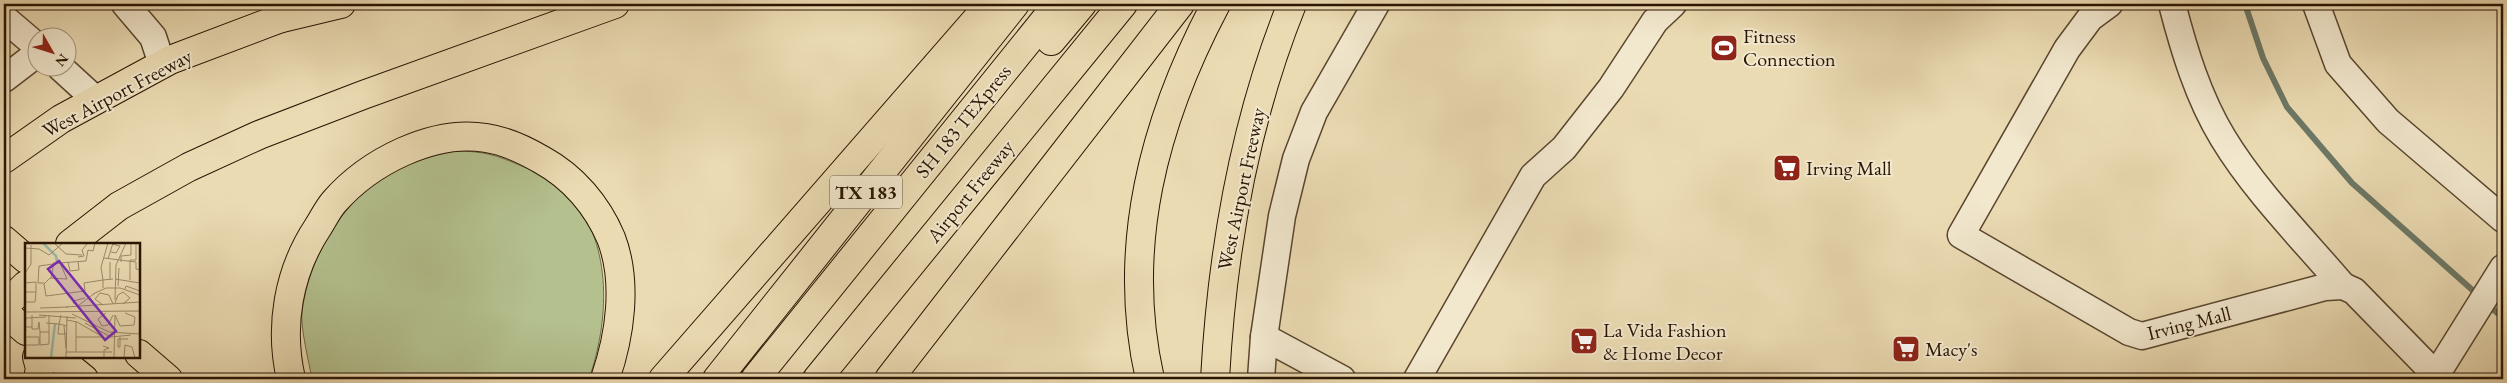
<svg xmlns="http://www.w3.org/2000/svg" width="2507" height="383" viewBox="0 0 2507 383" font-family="'EB Garamond',serif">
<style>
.green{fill:#b4c18f;stroke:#6e6a48}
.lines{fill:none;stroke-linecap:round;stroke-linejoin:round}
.stream{stroke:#6c7866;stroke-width:6}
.minor-casing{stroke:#5a462e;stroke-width:29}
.major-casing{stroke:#291402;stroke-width:30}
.highway-casing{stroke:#291402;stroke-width:30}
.minor{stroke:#f2e8ce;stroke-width:26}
.major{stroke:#ebdbb3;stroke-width:28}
.highway{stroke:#ebdbb3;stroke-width:28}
.labels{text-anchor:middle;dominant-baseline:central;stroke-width:4;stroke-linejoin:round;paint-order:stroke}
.shield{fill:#f2e8ce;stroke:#65543f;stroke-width:1}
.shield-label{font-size:19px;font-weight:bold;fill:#291402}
.poi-label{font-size:20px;fill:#291402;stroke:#f2e8ce;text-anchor:start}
.street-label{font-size:20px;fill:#291402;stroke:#f2e8ce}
.inset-river{fill:none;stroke:#99bba9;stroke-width:2.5}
.inset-road{fill:none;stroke:#9d8b6c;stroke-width:1}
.view{fill:#7b2cbf;fill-opacity:0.15;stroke:#7b2cbf;stroke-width:2.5}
.inset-edge{fill:none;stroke:#291402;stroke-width:2.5}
</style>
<rect width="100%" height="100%" fill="#ebdbb3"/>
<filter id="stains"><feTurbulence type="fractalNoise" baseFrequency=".004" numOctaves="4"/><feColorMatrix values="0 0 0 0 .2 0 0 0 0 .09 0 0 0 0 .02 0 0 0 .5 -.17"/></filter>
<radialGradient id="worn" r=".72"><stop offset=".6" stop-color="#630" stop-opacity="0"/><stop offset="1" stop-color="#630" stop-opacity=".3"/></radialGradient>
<path class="green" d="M454,151C485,151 496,155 524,167C540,174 561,183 572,197C613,248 609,321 589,379H312C309,362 300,327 302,311C309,259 339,207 383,177C404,163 430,156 454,151Z"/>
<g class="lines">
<g class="stream">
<path d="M2245,4L2263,58L2287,107L2352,183L2478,295"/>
<path d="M2487,304L2503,318"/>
</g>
<defs>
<g id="minor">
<path d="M125,4L153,37L162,64"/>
<path d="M2109,4L2090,18L2067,49L1961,235L2129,332L2142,336L2325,287L2343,286L2354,291L2436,375L2433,379"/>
<path d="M2172,4C2184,50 2198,97 2223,138C2255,191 2303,239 2343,286"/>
<path d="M2316,4L2338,64L2388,121L2503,219"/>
<path d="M4,18L38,47"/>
<path d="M61,68L96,100"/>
<path d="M4,79L38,53"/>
<path d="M1264,337L1342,379"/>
<path d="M2436,375L2503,268"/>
<path d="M1261,379L1264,337L1282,216L1296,159L1314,112L1376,4"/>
<path d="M1417,379L1533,176L1564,148L1611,88L1655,21L1673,4"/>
</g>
<g id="major">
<path d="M4,159L61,119L170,60L297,12"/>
<path d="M4,240L26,259"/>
<path d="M4,312L26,331"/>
<path d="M139,354L168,379"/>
<path d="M57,357L84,379"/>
<path d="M1215,379C1222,251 1244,123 1292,4"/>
</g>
<g id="highway">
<path d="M274,20L341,4"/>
<path d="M1051,41L1082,4"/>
<path d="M70,244L119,206L189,167L259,135L363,95L615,4"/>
<path d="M4,306L26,285"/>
<path d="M37,357L40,368L38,379"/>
<path d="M291,379C279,327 288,272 318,227C323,219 328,209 334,202C369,162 433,129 486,138C506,141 525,150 542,160C573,177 597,205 611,238C628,282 620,336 605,379"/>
<path d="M663,379L990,4"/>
<path d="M717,379L1015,4"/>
<path d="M755,379L1058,4"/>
<path d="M817,379L1123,4"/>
<path d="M889,379L1180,4"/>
<path d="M1150,379C1120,247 1154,121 1216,4"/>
</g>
</defs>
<use href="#minor" class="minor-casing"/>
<use href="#major" class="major-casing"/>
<use href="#highway" class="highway-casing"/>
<use href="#minor" class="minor"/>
<use href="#major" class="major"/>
<use href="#highway" class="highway"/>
</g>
<defs>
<symbol id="stadium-square" viewBox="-11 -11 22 22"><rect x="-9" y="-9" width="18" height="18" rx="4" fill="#8f2418" stroke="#f2e8ce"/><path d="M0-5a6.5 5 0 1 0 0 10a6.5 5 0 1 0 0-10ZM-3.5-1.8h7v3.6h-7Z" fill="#fff"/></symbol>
<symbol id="supermarket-square" viewBox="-11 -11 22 22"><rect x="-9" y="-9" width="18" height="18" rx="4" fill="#8f2418" stroke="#f2e8ce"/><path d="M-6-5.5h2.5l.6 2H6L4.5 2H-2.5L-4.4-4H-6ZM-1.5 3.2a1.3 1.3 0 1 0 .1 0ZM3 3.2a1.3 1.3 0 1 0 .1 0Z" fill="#fff"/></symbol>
</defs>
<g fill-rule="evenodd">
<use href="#stadium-square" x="1708" y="32" width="32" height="32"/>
<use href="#supermarket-square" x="1771" y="152" width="32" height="32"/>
<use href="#supermarket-square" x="1568" y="325" width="32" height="32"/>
<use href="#supermarket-square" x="1890" y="333" width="32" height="32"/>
</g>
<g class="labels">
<rect class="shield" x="830" y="175.5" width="72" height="33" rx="4"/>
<g class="shield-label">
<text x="866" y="192">TX 183</text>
</g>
<g class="poi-label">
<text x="1743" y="36">Fitness<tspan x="1743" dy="23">Connection</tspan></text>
<text x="1806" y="168">Irving Mall</text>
<text x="1603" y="330">La Vida Fashion<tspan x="1603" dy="23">&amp; Home Decor</tspan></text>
<text x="1925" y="349">Macy's</text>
</g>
<g class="street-label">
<text transform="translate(117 93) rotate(-28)">West Airport Freeway</text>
<text transform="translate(963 121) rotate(-51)">SH 183 TEXpress</text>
<text transform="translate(1241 189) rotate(-78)">West Airport Freeway</text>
<text transform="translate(970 191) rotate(-51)">Airport Freeway</text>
<text transform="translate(2189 323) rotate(-14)">Irving Mall</text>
</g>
</g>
<g transform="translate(25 243)">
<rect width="115" height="115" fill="#ebdbb3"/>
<path class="inset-river" d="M18,0L31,13L32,19M26,115L30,81"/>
<path class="inset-road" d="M29,0L41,11L57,12M70,0L68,8L63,7L61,18L35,20L42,36L25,35L19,41L21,53L60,48L59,40L78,37V45M83,0L76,24L78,37L88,36M0,5L14,6L24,12L38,0M86,9L91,10L95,3L87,1M53,14L59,13L57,7L63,0M79,15L111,19V26L115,27M83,16L88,0M43,19L45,28L54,27L53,18M96,19V13L106,12V0M0,30L6,21V2M26,35L29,19M85,36V19M90,36L115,40M105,37V17H111V0M0,40L11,39V49H0M19,40H13L14,23L35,20M93,43L94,25M100,46L101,43L115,48M68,51L81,45H95L115,52M90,57L91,22L101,0M0,59H10L11,49M90,60L93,52L98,49L105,55L98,61M49,61L48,58L60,55M54,62L70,50M78,62L70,56L75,50L84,52L88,61M41,64L115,59M15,65L43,64M0,69L115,68M81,70L73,76L77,83L83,82L88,72M47,71L84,89L115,91M7,72V86H13L14,79L15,89H24V72M14,72L51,75M90,72L95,83L109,82L110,74L100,70M42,77L52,79L78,94M21,80L34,81L36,72M60,80L86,94L106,92M39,83L41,105M42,83L34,81L33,91H42M7,84H0L1,75L21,74M15,89V102L24,101V89M0,94H14V102H0M51,94H77M95,94V104H93V96H103M78,103L84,105L79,107V115M41,109H87M51,109V78M41,115L42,73M89,115L90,72M99,115L100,102L107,104L110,115"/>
<path class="view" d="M34,18L91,88L80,97L23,26Z"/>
<rect width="115" height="115" class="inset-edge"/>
</g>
<rect width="2507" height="383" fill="none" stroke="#ebdbb3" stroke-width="20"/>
<rect x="5" y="5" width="2497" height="373" fill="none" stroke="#291402" stroke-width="2.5"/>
<rect x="10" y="10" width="2487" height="363" fill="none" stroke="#291402"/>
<g transform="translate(52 52) rotate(129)"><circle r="24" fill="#f2e8ce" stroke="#a2937c"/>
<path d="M0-4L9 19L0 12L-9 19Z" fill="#8f2418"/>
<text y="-8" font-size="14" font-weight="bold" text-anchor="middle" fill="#291402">N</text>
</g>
<rect width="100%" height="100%" filter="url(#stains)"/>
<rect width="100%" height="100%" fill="url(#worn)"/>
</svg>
